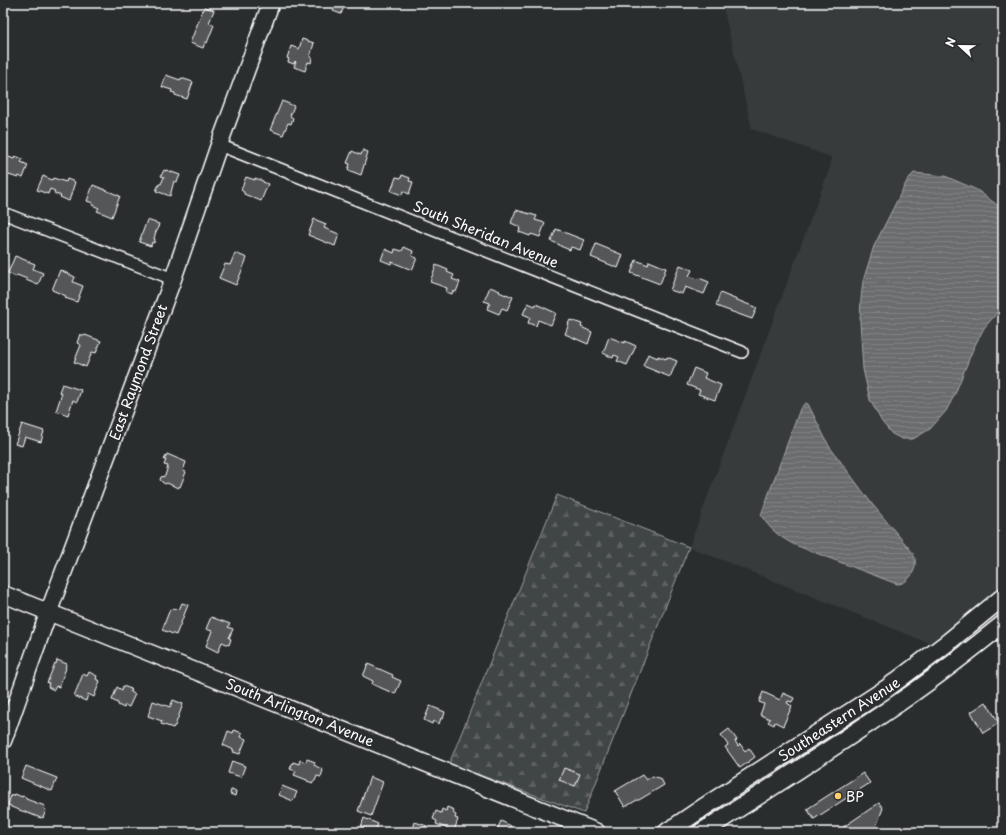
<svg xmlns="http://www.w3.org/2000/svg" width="1006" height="835" viewBox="0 0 1006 835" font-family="'Playpen Sans',sans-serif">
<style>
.built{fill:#373a3b}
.forest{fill:url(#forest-firs);stroke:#a0a2a2}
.water{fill:url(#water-rules);stroke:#a6a7a7}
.building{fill:#555758;stroke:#fff}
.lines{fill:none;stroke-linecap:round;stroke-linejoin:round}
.minor-casing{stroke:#fff;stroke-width:14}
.secondary-casing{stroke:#fff;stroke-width:19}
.primary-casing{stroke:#fff;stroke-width:20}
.minor{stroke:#2a2d2e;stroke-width:11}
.secondary{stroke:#2a2d2e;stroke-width:16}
.primary{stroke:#2a2d2e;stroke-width:17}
.poi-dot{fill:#ffd166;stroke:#2a2d2e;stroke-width:1.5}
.labels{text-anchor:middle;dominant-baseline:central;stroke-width:3;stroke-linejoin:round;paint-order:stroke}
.street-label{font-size:14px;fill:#fff;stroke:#2a2d2e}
.poi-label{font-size:14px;fill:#fff;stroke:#2a2d2e;text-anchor:start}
</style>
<defs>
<pattern id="forest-firs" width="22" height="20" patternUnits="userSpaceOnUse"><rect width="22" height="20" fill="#414445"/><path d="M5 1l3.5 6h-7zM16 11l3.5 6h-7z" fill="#5e6061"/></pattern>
<pattern id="water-rules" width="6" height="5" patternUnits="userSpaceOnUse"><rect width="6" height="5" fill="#6a6c6d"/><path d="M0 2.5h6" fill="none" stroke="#808283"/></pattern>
</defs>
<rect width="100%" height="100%" fill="#2a2d2e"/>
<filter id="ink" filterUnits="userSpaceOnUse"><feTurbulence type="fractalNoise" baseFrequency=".025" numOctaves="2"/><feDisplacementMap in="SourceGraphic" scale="8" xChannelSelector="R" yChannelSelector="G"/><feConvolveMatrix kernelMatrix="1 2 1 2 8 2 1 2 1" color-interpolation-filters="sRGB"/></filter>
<g filter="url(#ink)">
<path class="built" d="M722,3H1003V588L941,648L689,547L831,164V157L752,129Z"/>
<path class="forest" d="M557,495L689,547L584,813L449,764Z"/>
<g class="water">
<path d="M914,173L945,176L977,190L1000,207L1003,210V306L997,313L984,328L973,349L955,394L946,411L930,429L913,439H902L892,434L882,422L870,400L863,369L860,321L861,299L863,281L874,246L908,179Z"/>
<path d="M805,403L808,404L829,446L872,504L913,553C913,555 915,557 915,559C917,571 908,584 897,584L795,545C781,538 769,529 761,515L800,409Z"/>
</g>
<g class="building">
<path d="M336,3H348L347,5L345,4L341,14L333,11Z"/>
<path d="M204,7L214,10L209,23L214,25L207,43L205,42L203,48L190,43Z"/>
<path d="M302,39L314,43L310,57L312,58L311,63L308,62L305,71L294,67L296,62L295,61L294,64L288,62L289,59L287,58L291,46L299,49Z"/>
<path d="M166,75L180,80L181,78L193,82L187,99L175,95V93L171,92L172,90L162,87Z"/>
<path d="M282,101L294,106L290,116L293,118L291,124L288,123L283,135L270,130Z"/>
<path d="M363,150L368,152L361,175L348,170L350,164L347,163L352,151L361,155Z"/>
<path d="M3,155L14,159L15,156L23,159L21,162L28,165L23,178L19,176L18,178L6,174L7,171L3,170Z"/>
<path d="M164,170L166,171V170L180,175L177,182L174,181L170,196L156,191L159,184H161L164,177L161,176Z"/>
<path d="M402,175L410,178L409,181L413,182L409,194L403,191L402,195L391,191L396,177L401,178Z"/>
<path d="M43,176L52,180L53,178L66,182L67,179L75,182L69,201L60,197L61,196L54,193L55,191L50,189L48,194L37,190Z"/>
<path d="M246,177L255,180V178L263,181V182L268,184L261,201L244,194V192L241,190Z"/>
<path d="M93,185L120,196L112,217L97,211L99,208L92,205L93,203L87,201Z"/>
<path d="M516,210L537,216L535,220L545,223L540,237L531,234L530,236L519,232L520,229H519L520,227L511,223Z"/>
<path d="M314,219L326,224L324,228L339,234L335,246L308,235Z"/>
<path d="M147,220L159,224L158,227H159L157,231H156L154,239H155L154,243L152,242L151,246L139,242Z"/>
<path d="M556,229L584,240L580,250L571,247L570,250L560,246V245L551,241Z"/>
<path d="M596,244L623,255L618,268L591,257Z"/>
<path d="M404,247L413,251L412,256L417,258L412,270L392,262L391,264L381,260L385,249L394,253L395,249L402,251Z"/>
<path d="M235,253L247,258L236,285L219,278L225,264L230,265Z"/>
<path d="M15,256L35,264L33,269L43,273L38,285L26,280L27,279L17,275L16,277L8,273Z"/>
<path d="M636,260L648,265L649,261L666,268L660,284L631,273Z"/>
<path d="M436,265L448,270L447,272L454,275L452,279L460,282L456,292L453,291L452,294L446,292L447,288L430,282Z"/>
<path d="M680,265L692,270L689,276L698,279L699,278L709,282L704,294L685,287L682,294L670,290Z"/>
<path d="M60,270L75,277L73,282L83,286L77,302L65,298L66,296L52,290Z"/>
<path d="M490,287L500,291L499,292L506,295V294L513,297L507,310L502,308L499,314L487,309L490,303L484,301Z"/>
<path d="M720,293L757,308L752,319L716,306Z"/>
<path d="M528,303L535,306L536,304L556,313L551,325L538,320L536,326L528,323L530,317L523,314Z"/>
<path d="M570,320L582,324L581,327L592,332L588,344L565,334L569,324H568Z"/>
<path d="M80,334L84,336L85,335L101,341L96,353L92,352L86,367L74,362L81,345L77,343Z"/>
<path d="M609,337L625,343V341L636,346L627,365L617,361L619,357L614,355L613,358L603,353Z"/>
<path d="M648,354L658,358V356L666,359L667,357L677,361L670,377L643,366Z"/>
<path d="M694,368L706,373L704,378L721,385L715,400L698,394L700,390L687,385Z"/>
<path d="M62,384L81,390L77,402L73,400L68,415L56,411L62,393L59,392Z"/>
<path d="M22,424L44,431L41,442L25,437L22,446L15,444Z"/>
<path d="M167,454L186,462L183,471L186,472L180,487H178V488L167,483L165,484L162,482L160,480L161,477L165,476L168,466L164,465L166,460H164Z"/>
<path d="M182,603L188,605L176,635L162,630L170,609L172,610L173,608L179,610Z"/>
<path d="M211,617L230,624L228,627L233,629L229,638L231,639L229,645L222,642L218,652L206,646L212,631L206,629Z"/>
<path d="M57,660L67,664L65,667L66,668L59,687L56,686L54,690L48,687L49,683H47L55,663L56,664Z"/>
<path d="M368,664L393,675L392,677L401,681L395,694L372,684L373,681L363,676Z"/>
<path d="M89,672L97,676L96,679L100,681L94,697L88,694L86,701L74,696L83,674L87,676Z"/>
<path d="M123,686L131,689L130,692L135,694L129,707L125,705L124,708L118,705V703L112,700L117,687L122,690Z"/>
<path d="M763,692L780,700L783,693L794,698L792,702L788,701L787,703L792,706L783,726L775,722L774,725L768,722L770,719L760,715L764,704L759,702Z"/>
<path d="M173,700L183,704L175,726H174L173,728L161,724L162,721L148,716L153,701L170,707Z"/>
<path d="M986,702L999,723L983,733L971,712Z"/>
<path d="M430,706L445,712L443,719L441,718L439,724L433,721L432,724L424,720Z"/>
<path d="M729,729L737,740L735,741L738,746L740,744L745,751L749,748L755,757L740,768L725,747L728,745L721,735Z"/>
<path d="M234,730L242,733L241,737L246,739L240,754L233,752L234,750L223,745L228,731L233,733Z"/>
<path d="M307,759L315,762L314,765L323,770L321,777L317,776L315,781H313V783L307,781V780L294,775L296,771L290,769L293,762L299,764L300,760L306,762Z"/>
<path d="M232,761L245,766L241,777L228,773Z"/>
<path d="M26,766L57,778L52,791L21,778Z"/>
<path d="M564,768L580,774L575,786L559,780Z"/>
<path d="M863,773L870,783L814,819L807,809Z"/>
<path d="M642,775L646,780L653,776L661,779L664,785L639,800H637L625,807L615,791Z"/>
<path d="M370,777L383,782L371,816L358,811Z"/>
<path d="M282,786L297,792L293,801L279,795Z"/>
<path d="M231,790L236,791L235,796L230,794Z"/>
<path d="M15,794L22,797V796L26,797V799L45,806L44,809L46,810L43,818L41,817V818L11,807V806L8,805L11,795L14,796Z"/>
<path d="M879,803L883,808L874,832H836Z"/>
<path d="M447,807L454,810L453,813L456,815L455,818L458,819L454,831L436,824L437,821L433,819L436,811L441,813L442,809L446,811Z"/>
<path d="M364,818L378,824L375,832L361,827Z"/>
<path d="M501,821L511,826L510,828L513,830L512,832H496Z"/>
<path d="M415,822L427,826L425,832H412Z"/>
<path d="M7,828L17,832H6Z"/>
</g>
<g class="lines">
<defs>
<g id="minor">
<path d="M219,145L742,352"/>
<path d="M3,213L173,279"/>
</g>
<g id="secondary">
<path d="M3,594L597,832"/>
<path d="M3,741L49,611L173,279L219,145L271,3"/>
</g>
<g id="primary">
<path d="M667,832L704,807L886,689L947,643L1003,597"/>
<path d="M702,832C770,788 840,744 907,697C940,674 972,649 1003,624"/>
</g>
</defs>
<use href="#minor" class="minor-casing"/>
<use href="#secondary" class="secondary-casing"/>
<use href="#primary" class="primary-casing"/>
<use href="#minor" class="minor"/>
<use href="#secondary" class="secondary"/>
<use href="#primary" class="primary"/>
</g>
</g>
<circle class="poi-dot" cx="838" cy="796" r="4"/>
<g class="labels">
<g class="street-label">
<text transform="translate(486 234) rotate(22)">South Sheridan Avenue</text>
<text transform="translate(138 372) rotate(-70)">East Raymond Street</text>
<text transform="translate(300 712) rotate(22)">South Arlington Avenue</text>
<text transform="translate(839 719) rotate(-33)">Southeastern Avenue</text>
</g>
<g class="poi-label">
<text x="846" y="796">BP</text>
</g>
</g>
<rect width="1006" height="835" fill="none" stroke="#2a2d2e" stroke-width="16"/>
<rect x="8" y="8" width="990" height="819" fill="none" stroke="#fff" stroke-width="1.5" filter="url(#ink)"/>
<g transform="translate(960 46) rotate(292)" stroke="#2a2d2e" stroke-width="3" paint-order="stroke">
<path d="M0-3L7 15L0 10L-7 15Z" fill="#ffffff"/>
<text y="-6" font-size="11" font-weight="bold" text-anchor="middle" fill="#ffffff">N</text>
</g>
</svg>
